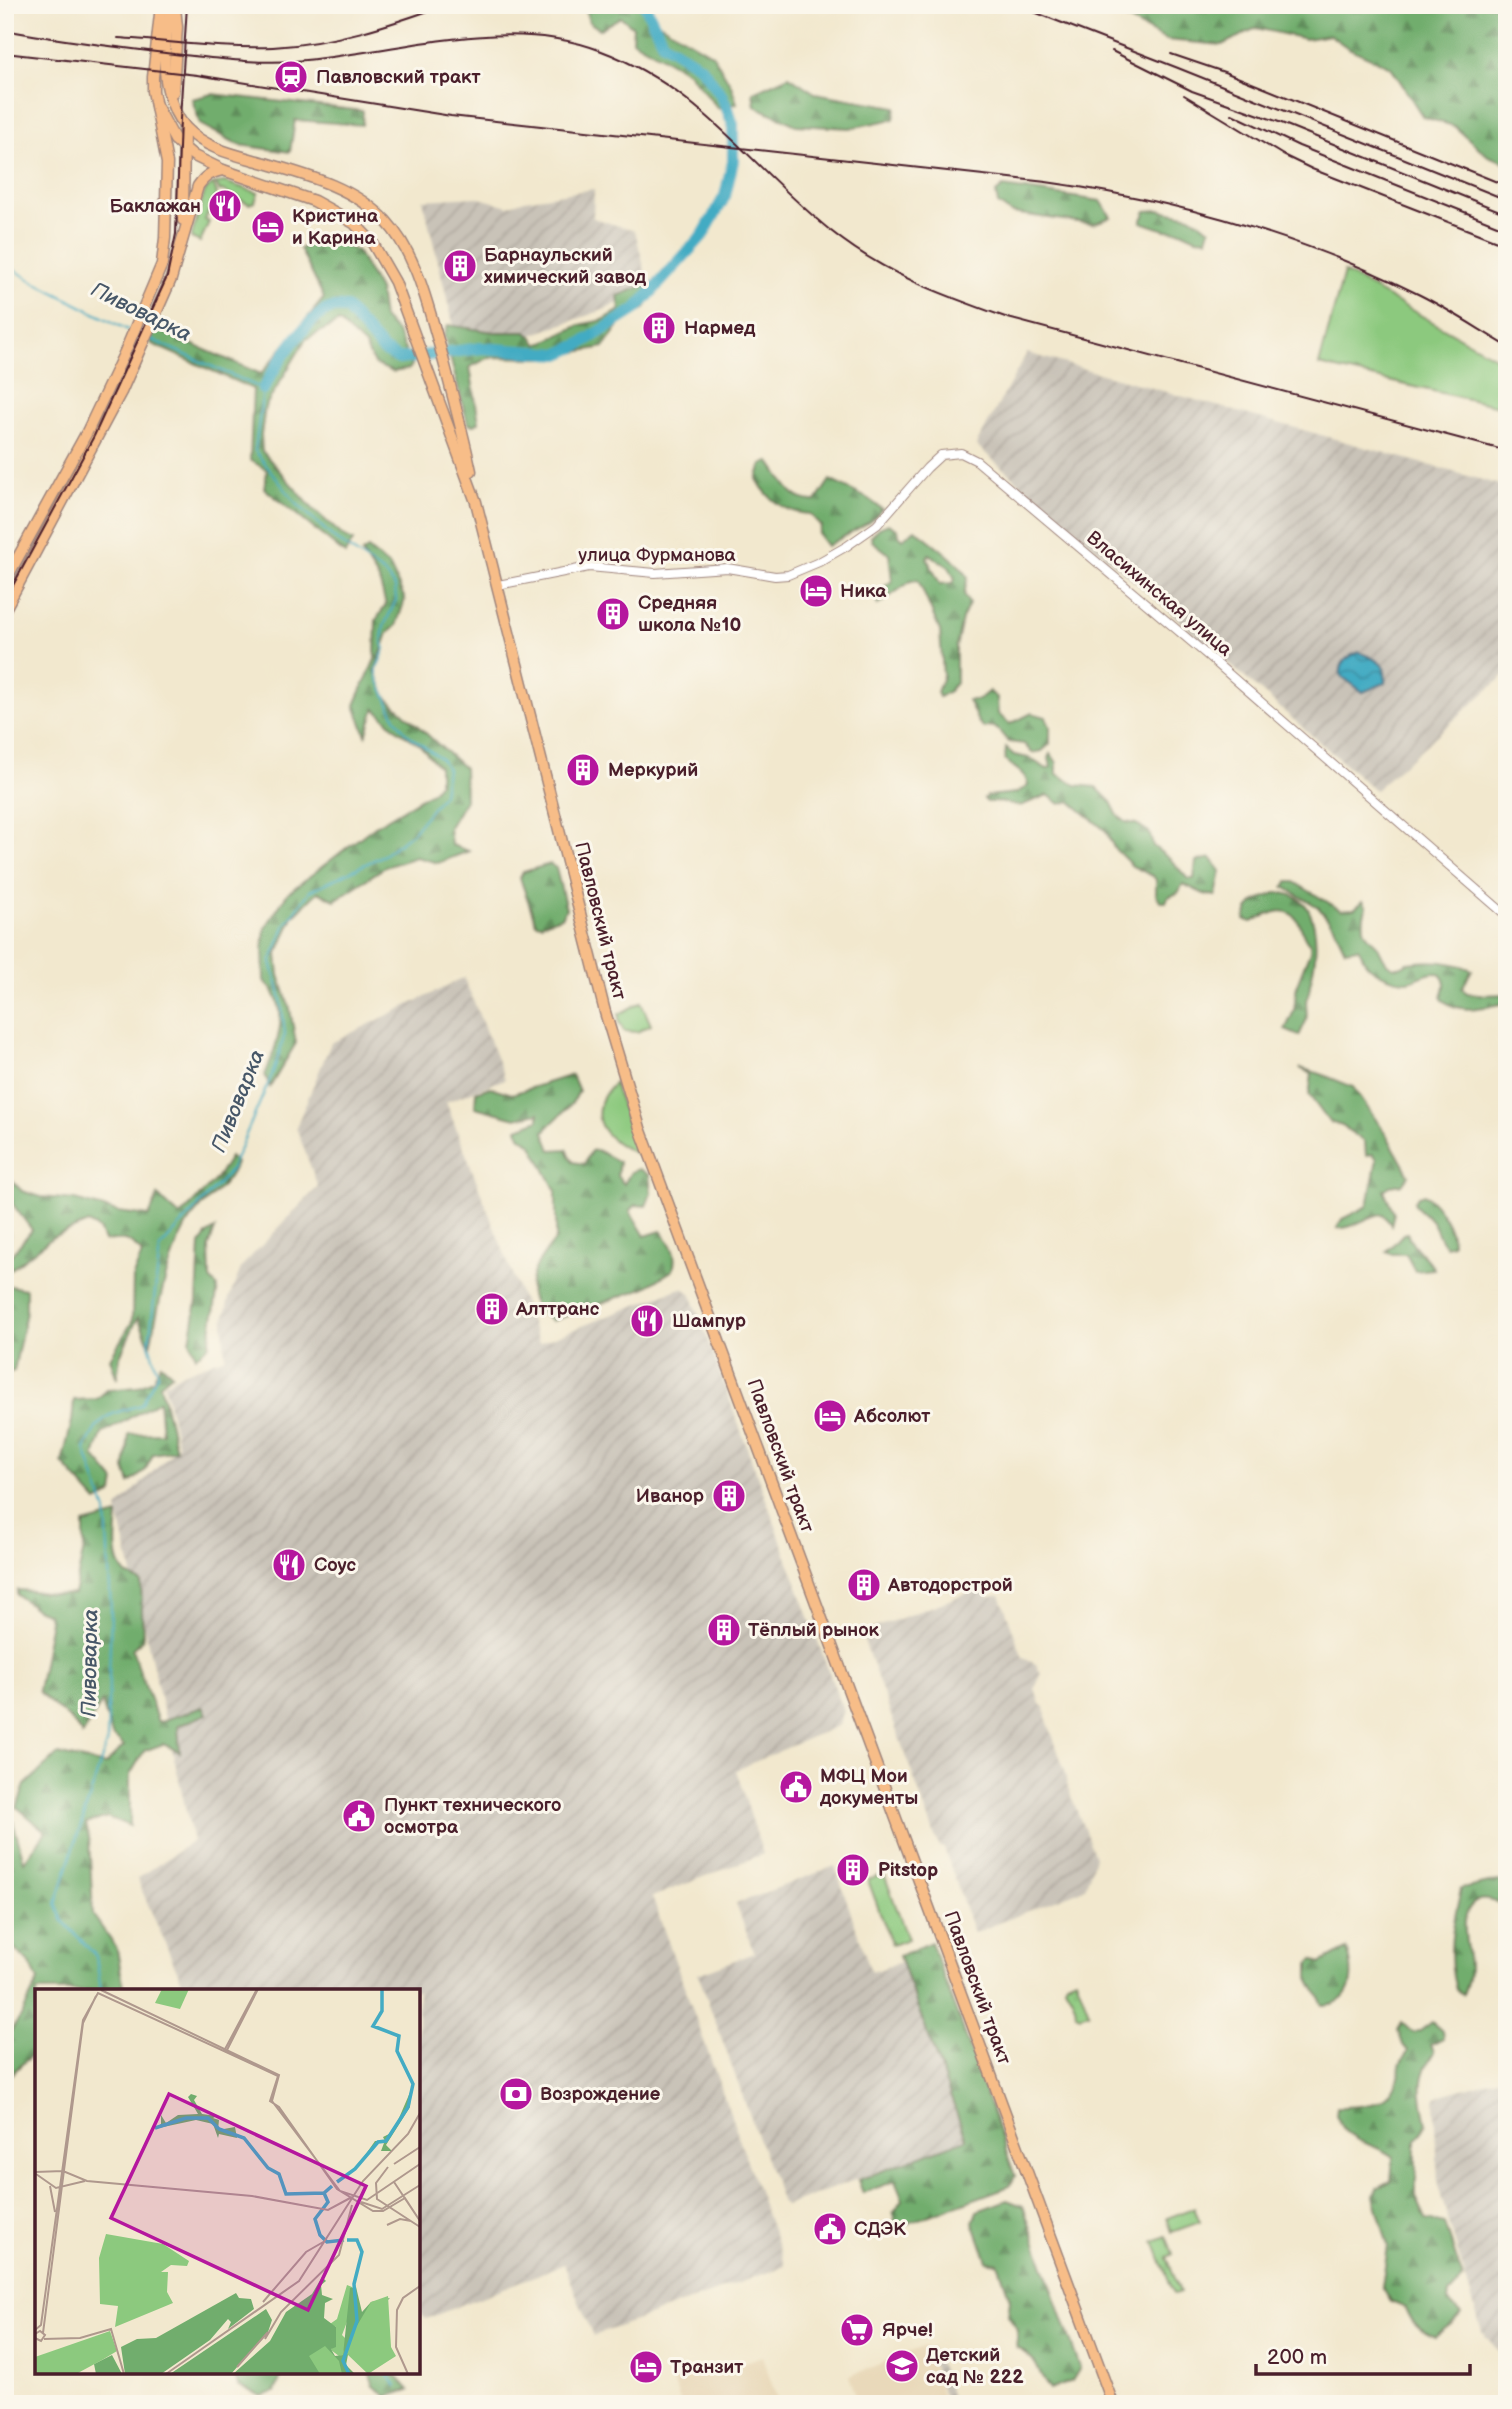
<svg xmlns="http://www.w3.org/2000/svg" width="1512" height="2409" viewBox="0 0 1512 2409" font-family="'Balsamiq Sans',sans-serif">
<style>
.built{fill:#e9d9ba}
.industrial{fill:url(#industrial-furrows)}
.grass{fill:#8cc97e;stroke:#6b7454;stroke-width:2}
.forest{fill:url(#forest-firs);stroke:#5e664c;stroke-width:2;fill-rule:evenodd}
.park{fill:url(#park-tufts);stroke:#6b7454;stroke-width:2}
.water{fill:url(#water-waves);stroke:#466577;stroke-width:2}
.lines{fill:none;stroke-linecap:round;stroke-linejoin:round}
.stream{stroke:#43abc3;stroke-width:2}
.river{stroke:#43abc3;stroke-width:12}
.minor-casing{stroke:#9e847c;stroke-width:10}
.major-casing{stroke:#9e847c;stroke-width:13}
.minor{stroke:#fff;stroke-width:8}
.major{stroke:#f7bd88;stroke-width:10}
.tram{stroke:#4a1f2b;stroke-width:2}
.rail{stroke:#4a1f2b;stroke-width:2}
.labels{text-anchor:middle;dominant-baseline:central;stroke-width:6;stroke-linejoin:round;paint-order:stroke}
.poi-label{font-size:19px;font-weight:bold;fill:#4a1f2b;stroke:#fbf7ec;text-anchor:start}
.street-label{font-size:19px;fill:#4a1f2b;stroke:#fbf7ec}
.water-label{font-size:21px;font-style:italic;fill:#475768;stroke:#fbf7ec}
.inset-river{fill:none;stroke:#43abc3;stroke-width:3.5}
.inset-road{fill:none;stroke:#af988d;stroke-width:2}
.view{fill:#b5179e;fill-opacity:0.15;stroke:#b5179e;stroke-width:3.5}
.inset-edge{fill:none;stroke:#4a1f2b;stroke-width:3.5}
</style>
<defs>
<pattern id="industrial-furrows" width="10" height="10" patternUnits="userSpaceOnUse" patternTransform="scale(1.75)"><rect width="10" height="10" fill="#c9c3b8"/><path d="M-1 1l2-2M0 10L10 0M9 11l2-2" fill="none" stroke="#aea79e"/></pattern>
<pattern id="forest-firs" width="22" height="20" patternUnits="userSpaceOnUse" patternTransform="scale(1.75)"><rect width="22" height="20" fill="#71ad6d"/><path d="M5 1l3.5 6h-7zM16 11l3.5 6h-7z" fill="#5f8c5a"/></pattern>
<pattern id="park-tufts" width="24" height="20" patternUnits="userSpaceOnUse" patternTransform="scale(1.75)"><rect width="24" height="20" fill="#8cc97e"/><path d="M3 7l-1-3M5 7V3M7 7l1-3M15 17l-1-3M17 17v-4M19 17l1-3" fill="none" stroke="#7aac6d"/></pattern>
<pattern id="water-waves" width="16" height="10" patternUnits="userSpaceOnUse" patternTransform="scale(1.75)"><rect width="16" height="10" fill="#43abc3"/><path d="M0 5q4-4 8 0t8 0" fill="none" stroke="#3a8b9f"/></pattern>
</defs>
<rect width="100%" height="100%" fill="#fbf7ec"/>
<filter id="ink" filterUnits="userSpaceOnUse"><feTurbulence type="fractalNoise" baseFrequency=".0143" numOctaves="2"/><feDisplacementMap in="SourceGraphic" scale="14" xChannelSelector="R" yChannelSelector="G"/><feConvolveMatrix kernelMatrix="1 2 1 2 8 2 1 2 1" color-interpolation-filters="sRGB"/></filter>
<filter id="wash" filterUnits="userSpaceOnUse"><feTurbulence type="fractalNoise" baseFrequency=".00686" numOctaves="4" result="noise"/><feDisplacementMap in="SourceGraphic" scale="28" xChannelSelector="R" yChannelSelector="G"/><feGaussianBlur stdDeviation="1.57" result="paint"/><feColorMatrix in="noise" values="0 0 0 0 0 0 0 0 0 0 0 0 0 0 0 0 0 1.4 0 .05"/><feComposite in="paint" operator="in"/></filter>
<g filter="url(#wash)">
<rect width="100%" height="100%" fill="#f2e8ce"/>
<g class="built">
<path d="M925,2346L945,2404H859L849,2376Z"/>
<path d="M762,2356L779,2404H681L673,2382L702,2371L705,2377Z"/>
</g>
<g class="industrial">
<path d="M594,189L593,218L635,231L649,287L606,309L514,341L455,331L423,200L476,197L508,206L525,200Z"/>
<path d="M1027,353L1507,487V673L1375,790L976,445Z"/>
<path d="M464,978L505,1079L446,1102L539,1343L675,1290L683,1288L691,1294L843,1710L839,1725L736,1770L763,1854L652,1897L785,2266L593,2336L564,2264L426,2319L418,2311V1991H186L137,1879L193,1841L117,1508L178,1446L164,1384L183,1373L225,1357L223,1324L229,1298L242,1266L318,1187L296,1127L331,1043Z"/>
<path d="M984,1587L988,1598L1000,1595L1023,1658L1036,1664L1041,1675L1035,1688L1040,1704L1045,1707L1046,1717L1067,1777V1785L1095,1857L1085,1888L974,1933L944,1848L939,1847L861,1633Z"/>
<path d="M835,1866L871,1972L901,1962L965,2139L785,2206L782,2203L698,1974L754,1953L736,1904Z"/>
<path d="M1507,2076V2361L1482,2332L1438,2186L1435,2097Z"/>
<path d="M931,2348L944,2374L953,2404H947L927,2350Z"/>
</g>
<g class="grass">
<path d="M225,182L258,193L255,202L249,204L222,190L220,191L215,183Z"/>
<path d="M213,184L217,193L205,220L209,222L200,242L191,238L205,191Z"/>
<path d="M1344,272L1507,364V408L1319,365Z"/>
<path d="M641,1002L651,1025L637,1032L624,1031L619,1022V1014Z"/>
<path d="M614,1083L638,1153L637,1154C602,1138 583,1116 614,1083Z"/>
<path d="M884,1874L908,1939L892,1945L868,1880Z"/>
<path d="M1194,2208L1200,2222L1172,2232L1167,2218Z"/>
</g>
<g class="forest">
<path d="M592,5H650L649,8L659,23L713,55L731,85L737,103L718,108L688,72L632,40L633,27L621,17L600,29L589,22L585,9Z"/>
<path d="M1119,5H1507V163L1488,156L1454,126L1423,117L1391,67L1348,48L1330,35L1306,39L1256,28L1222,45L1166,40L1121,16Z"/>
<path d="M789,76L815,93L896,107L894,119L850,128L796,125L755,106L753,92Z"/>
<path d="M212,94L363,111L362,125L295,120L290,152L239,145L200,124L192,99Z"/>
<path d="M1003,187L1101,201L1111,217L1093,224L1011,213L998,204L996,193Z"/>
<path d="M1160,210L1190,216L1210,229L1207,239L1196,238L1181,231L1165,230L1141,222L1146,211Z"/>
<path d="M337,234L346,246L357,251L379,290L383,318L397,332L412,365L409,369L393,372L374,364L365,346L339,322L306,339L265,407L261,435L262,451L313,509L343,536L353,541L345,554L264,488L267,470L250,460L253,389L152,344L149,340L153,331L159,330L261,374L324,298L300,249L325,235Z"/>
<path d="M645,285L654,294L644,309L622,321L604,347L542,358L490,357L470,367L479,422L475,425L468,424L444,335L448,325L494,332H525L532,336L538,345L580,325L603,320L620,310L618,296Z"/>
<path d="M769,461C782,477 790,503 816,501L830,480L867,498L882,509L871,521L827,546L818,534L821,526L810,514C786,513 768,500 757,479L762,465Z"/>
<path d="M888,524L898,530L899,535L903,539L915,529C930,541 959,561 968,577L964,594L969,604L962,619L956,647V683L949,691L939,697L937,692L943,676L940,631L920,584L917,580L911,581L878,605L876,600L884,587L892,581L889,554L872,541L871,536L879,528ZM929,554L949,567L955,579L953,583L940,584L927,558Z"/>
<path d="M368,549L390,567L405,599L396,626L388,633L375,671L386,697L464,768L465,800L449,827L451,845L469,851L438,863L416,857L385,867L335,900L318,892L293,916L277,954L279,975L290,1009L296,1043L270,1087L265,1075C277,1045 293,1007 264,981L263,948L265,928L288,893L375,826L433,791L439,783V767L420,745L395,728L375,708L366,735L355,705L375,659L376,620L386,605L379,580L362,553Z"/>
<path d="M989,691L997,698L998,714L1010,724L1032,713L1046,717L1050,727V744L1042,751L1032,753L1024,744L1009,742C1000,735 998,722 984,728L978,722L968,700H978Z"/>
<path d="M1006,748L1014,755L1029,758L1047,769L1051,767L1049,758L1051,754L1057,763V774L1076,785L1096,787L1111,802L1118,816L1126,822L1136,824L1149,832L1153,846L1171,860L1188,879H1194L1196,861L1211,858L1221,871L1216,896L1204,894L1183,884L1178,893L1168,897L1166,902H1161L1156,895V880L1153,876L1132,866L1114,848L1106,831L1070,801L1060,804L1048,795L1020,806L1002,802H987L984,799L987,796L1016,793L1028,786C1026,771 1013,769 1005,759Z"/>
<path d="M550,864L556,868L566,909L561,917L541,924L536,923L520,878L523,872Z"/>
<path d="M1288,882H1294L1341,910L1354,909L1363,901L1367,907C1364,913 1363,921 1364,928C1366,937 1372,939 1377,945C1382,953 1385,968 1398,967C1402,967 1405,964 1408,963C1428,960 1452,961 1472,970L1462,988L1467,993L1480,995L1507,994V1003C1486,1006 1460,1016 1442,999C1442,992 1446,988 1445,983C1439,961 1418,982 1406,981C1394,981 1373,972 1366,963C1363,958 1362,953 1358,948L1345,950L1334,926L1318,907L1284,887Z"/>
<path d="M1276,893C1323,891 1318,951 1311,980C1308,988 1312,994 1306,1001L1307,1019L1299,1036L1285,1030L1294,1011L1297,984L1310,951V944C1304,939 1303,933 1300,925C1289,902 1269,913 1252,922L1245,920C1248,899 1261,900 1276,893Z"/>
<path d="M1300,1068L1321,1074L1353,1087L1386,1134L1409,1175L1402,1184L1390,1186L1384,1190L1394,1213L1391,1225L1383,1214C1367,1215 1353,1230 1337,1228L1342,1219L1368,1206L1377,1159L1373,1154L1366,1155L1365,1142L1342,1126L1329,1122L1309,1095L1312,1074Z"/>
<path d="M572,1075L579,1091C572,1108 555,1118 544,1132L551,1150L567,1149L573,1162L584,1164L591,1151L597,1150L619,1162L617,1176L624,1184L631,1172L639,1169L649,1175L651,1193L646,1206L636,1205L630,1211L645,1236L661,1231C671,1244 678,1253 673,1270L646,1287L552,1321C547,1317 539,1312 535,1306C521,1281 541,1257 556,1239V1191L532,1145L520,1136L518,1128L539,1120V1113L516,1118L475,1107L476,1092L490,1087L512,1094Z"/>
<path d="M230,1157L236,1163C227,1190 199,1202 186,1226C166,1263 159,1305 150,1346L138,1317L120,1356L117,1379L110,1358L132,1322L133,1276L142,1254C129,1237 125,1239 104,1241L99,1229L88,1223L53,1237L5,1274V1211L10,1237L7,1260L32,1230L5,1194V1174L22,1191L41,1197L75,1200L118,1212L149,1216L158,1196L180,1216L216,1179Z"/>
<path d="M1424,1194C1438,1204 1452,1227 1452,1244L1446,1246C1437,1239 1438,1228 1431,1220C1425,1213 1418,1211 1414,1202L1418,1196Z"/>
<path d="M215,1229L209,1247L210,1279L218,1287L209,1345L196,1356L190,1341L197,1301L200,1244L207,1234Z"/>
<path d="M1407,1233C1415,1251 1424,1253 1434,1269L1415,1271L1406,1254H1391L1387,1251L1403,1234Z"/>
<path d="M5,1285L26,1289V1312L14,1371L5,1374Z"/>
<path d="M161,1364L172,1374L160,1384L176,1450L153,1454L145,1471L130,1483L125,1469L129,1434L162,1433L159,1401L102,1434L94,1456L115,1481L113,1493L97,1502L62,1463L72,1421L74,1400L97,1399L107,1390L137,1387L153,1380Z"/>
<path d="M118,1515C117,1531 112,1560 125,1573C129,1577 137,1579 141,1582L143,1639L132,1649L158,1722L203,1707L207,1714L178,1726L180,1752L163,1744L144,1751L130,1775V1826L107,1817L86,1824L89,1838L93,1915L117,1949L124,1991H37V2050L5,2080V2040L22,2015L38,1981L31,1965L10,1944L5,1930V1882L9,1878L5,1819L13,1821L24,1861L46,1832L17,1807L25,1785L58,1754L105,1765L124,1746L112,1735L102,1702L82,1735C72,1716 52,1707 38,1691L50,1626L48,1614L36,1609L17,1595V1590C37,1590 54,1597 74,1594L84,1548V1524Z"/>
<path d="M1498,1881L1507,1884V1903C1497,1905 1489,1897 1480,1900C1454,1909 1469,1948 1469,1967C1469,1977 1467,1985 1463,1994L1456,1990C1446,1954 1453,1924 1461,1889Z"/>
<path d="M931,1942L1015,2176L1010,2186L897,2227L893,2214L903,2200L895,2181L863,2193L858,2180L966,2139L899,1956Z"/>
<path d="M1347,1949C1355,1972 1355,2004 1323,2005L1309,1978V1964L1313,1959L1320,1963Z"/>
<path d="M1432,2022L1442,2031L1443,2039L1431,2045L1434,2052C1416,2079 1421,2094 1427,2124L1416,2140V2196L1426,2220L1445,2224L1463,2279L1449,2294L1448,2302L1461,2314L1451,2325L1435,2337C1418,2330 1413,2325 1406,2308L1391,2302L1382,2287L1388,2246L1374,2196L1377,2188L1391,2181L1393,2157C1379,2145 1357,2144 1345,2131C1342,2127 1339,2120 1336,2115L1337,2107C1364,2107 1388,2107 1399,2077C1400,2074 1399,2070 1400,2066C1401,2061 1406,2056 1408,2051L1403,2045L1398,2030L1402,2023L1413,2033L1420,2031Z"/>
<path d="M1007,2200L1023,2206L1080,2368L1072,2381L1050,2390C1036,2371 1040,2359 1016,2348L1018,2330L1008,2315L1010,2299L998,2263L987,2261L973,2222L977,2211Z"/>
<path d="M233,2372H283L275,2392L260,2396L238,2385Z"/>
<path d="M369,2372H393L409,2390L387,2397L374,2386Z"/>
</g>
<g class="park">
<path d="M1076,1978L1089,2013L1080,2016L1076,2014C1076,2002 1070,1995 1065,1986L1067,1982Z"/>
<path d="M1166,2236L1173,2254L1167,2257L1180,2292L1174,2294L1154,2241Z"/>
</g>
<path class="water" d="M1360,652C1376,661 1388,661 1385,683L1363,692L1341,676C1339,662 1348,656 1360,652Z"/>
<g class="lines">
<g class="stream">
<path d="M5,264L34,282L128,330"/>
<path d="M101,1991L96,1956L63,1921L56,1904L107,1742L111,1611L106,1511L85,1449C100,1415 106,1415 141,1405L158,1373L149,1344L160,1248L230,1171L274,1070L285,1034L281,999L271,962L286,924L310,891L384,855L412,833L443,794L447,769L441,759L406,733L395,718L377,676V668L385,649L382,640L384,626L396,600L395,587L384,573L335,539L296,503L255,451L263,389L150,339"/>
<path d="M385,2372L397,2386"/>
</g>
<path class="river" d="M263,389C275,367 306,317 330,309C334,307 341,308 346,308L383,350L399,359L482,348L559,354L579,345L636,309L703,235L725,196L733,161V124L722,96L701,67L663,43L645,5"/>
</g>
</g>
<g filter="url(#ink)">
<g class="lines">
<defs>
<path id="minor" d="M498,585L589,567L655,573L727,568L775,576L788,575L819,562L847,546L877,525L927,468L941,455L961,453L977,461L1207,655L1507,916"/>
<g id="major">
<path d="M171,5C167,31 161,64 168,90C171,103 177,118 186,128C205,148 232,154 258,161C302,174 353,186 386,221C417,255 427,304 440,347C451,389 462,429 471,471"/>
<path d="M173,92L177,27L175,7"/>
<path d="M156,105L175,140L194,156L223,170L314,201L354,223L372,242L395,282L476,502L605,1012L640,1128L1113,2404"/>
<path d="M183,220L184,126"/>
<path d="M5,581L87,432L124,354L162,264L165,238L167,163L153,91V77L161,5"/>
<path d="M5,609L121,392L171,279L198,186C205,176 211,172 223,170"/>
</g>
</defs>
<use href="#minor" class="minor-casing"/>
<use href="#major" class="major-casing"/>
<use href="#minor" class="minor"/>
<use href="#major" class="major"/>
<path class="tram" d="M5,600L94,436L167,277L176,234L180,119L187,5"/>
<g class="rail">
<path d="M1016,5L1178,68L1507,200"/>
<path d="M5,30C61,41 117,47 174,54C214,58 255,64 295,61C392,54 504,14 599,50C701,88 751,167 831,231C886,275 943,295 1008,318L1507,451"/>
<path d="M118,38C170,41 222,49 273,47C332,44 390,25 445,5"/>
<path d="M1112,51L1192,91L1279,122L1507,214"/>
<path d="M5,53L197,75L451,116L1046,182C1176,200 1302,236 1420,295C1450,310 1478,329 1507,346"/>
<path d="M1171,54L1227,73L1507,186"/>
<path d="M1184,95L1283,155L1312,169L1507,245"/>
<path d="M1232,114L1299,146L1507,229"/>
</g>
</g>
</g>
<defs>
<symbol id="station-disc" viewBox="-11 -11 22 22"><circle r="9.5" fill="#b5179e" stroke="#fbf7ec"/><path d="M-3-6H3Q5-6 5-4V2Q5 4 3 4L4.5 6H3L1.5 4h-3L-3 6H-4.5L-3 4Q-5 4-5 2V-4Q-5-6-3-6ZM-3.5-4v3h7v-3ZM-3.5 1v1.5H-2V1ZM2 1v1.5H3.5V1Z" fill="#fff"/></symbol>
<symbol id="restaurant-disc" viewBox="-11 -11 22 22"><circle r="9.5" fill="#b5179e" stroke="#fbf7ec"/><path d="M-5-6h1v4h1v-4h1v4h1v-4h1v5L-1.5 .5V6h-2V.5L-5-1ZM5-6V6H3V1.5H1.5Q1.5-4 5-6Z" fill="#fff"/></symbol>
<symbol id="hotel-disc" viewBox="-11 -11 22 22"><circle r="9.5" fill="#b5179e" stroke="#fbf7ec"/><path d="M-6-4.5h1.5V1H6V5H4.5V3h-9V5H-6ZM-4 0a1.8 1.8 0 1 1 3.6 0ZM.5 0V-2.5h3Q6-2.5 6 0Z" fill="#fff"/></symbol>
<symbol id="building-disc" viewBox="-11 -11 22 22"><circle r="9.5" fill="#b5179e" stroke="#fbf7ec"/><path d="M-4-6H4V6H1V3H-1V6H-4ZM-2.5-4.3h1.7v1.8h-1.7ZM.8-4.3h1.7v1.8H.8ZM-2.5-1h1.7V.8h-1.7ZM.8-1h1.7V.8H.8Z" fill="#fff"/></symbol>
<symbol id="civic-disc" viewBox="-11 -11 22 22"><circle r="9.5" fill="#b5179e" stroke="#fbf7ec"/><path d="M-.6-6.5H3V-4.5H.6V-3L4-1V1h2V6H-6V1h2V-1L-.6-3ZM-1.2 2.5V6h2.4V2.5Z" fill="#fff"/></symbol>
<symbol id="bank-disc" viewBox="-11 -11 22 22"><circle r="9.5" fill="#b5179e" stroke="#fbf7ec"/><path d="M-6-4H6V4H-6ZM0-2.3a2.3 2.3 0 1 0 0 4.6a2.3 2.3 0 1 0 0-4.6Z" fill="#fff"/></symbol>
<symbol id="supermarket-disc" viewBox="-11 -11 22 22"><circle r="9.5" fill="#b5179e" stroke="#fbf7ec"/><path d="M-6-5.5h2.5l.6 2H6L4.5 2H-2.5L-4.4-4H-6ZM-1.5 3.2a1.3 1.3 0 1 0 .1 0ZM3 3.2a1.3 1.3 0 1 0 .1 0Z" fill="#fff"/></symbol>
<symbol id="school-disc" viewBox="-11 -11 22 22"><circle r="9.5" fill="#b5179e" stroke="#fbf7ec"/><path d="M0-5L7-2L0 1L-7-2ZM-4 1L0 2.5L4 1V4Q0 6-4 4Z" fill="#fff"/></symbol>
</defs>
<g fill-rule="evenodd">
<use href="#station-disc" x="272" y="58" width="38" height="38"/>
<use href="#restaurant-disc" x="206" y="187" width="38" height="38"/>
<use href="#hotel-disc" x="249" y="208" width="38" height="38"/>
<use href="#building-disc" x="441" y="247" width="38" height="38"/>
<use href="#building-disc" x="640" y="309" width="38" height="38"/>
<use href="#hotel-disc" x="797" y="572" width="38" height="38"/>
<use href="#building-disc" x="594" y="595" width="38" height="38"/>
<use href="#building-disc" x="564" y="751" width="38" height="38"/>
<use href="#building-disc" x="473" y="1290" width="38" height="38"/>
<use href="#restaurant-disc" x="628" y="1302" width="38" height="38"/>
<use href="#hotel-disc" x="811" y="1397" width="38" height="38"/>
<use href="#building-disc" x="710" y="1477" width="38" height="38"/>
<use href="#restaurant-disc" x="270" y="1546" width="38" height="38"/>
<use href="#building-disc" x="845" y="1566" width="38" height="38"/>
<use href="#building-disc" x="705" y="1611" width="38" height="38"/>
<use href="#civic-disc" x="777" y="1768" width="38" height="38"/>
<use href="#civic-disc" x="340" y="1797" width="38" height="38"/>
<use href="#building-disc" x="834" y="1851" width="38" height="38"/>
<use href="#bank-disc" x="497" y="2075" width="38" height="38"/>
<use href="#civic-disc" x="811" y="2210" width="38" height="38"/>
<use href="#supermarket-disc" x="838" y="2311" width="38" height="38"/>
<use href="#school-disc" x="883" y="2347" width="38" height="38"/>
<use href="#hotel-disc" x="627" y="2348" width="38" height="38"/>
</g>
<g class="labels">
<g class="poi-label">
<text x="316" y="77">Павловский тракт</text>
<text x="201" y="206" text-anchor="end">Баклажан</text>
<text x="292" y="216">Кристина<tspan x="292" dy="22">и Карина</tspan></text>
<text x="484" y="255">Барнаульский<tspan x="484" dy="22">химический завод</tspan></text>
<text x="684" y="328">Нармед</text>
<text x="840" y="591">Ника</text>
<text x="638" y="603">Средняя<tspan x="638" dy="22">школа №10</tspan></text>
<text x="608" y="770">Меркурий</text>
<text x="516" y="1309">Алттранс</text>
<text x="672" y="1321">Шампур</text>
<text x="854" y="1416">Абсолют</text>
<text x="704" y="1496" text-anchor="end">Иванор</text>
<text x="314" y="1565">Соус</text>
<text x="888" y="1585">Автодорстрой</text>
<text x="748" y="1630">Тёплый рынок</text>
<text x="820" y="1776">МФЦ Мои<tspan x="820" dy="22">документы</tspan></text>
<text x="384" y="1805">Пункт технического<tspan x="384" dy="22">осмотра</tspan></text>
<text x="878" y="1870">Pitstop</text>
<text x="540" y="2094">Возрождение</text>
<text x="854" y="2229">СДЭК</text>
<text x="882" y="2330">Ярче!</text>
<text x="926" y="2355">Детский<tspan x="926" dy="22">сад № 222</tspan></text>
<text x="670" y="2367">Транзит</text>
</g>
<g class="street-label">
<text x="657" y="555">улица Фурманова</text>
<text transform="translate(1159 594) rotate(40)">Власихинская улица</text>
<text transform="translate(600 921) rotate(76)">Павловский тракт</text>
<text transform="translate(780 1456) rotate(70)">Павловский тракт</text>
<text transform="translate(977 1988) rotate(70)">Павловский тракт</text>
</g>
<g class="water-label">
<text transform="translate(141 312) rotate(26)">Пивоварка</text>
<text transform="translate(238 1101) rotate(-68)">Пивоварка</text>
<text transform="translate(90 1663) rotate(-89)">Пивоварка</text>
</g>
</g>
<g transform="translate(35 1989)">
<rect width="385" height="385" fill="#f2e8ce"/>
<path d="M312,296L317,298L315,325L307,346L311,350L308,366L304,367L296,361L301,338L295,335L302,330Z" fill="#8cc97e"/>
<path d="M376,101L375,118L351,156L357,162H346L349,154L344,153L326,172L340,152H350L348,148L358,143ZM156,105L162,107L159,111L167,125L182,127L178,129L184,131L183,141L200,138L202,149L184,145L183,149L178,135L161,131L119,140L126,135V126L131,134L143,126L163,125L153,108ZM287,288L291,292L286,296L287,306L298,310L290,314L289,329L301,338V358L296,360L300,367L308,366L315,299L321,298L327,323L336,313L355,309L317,345L311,376L320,385H198L235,352L251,323L277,305ZM201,304L204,309L216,310L219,320L193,340L196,333L193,330L175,351L126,385H90L86,358L102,350L121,349ZM231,320L237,331L233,343L196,385H135ZM77,366L87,385H61L59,375Z" fill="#71ad6d"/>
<path d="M71,245L128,255L154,272L152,277L136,276L126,283H133L132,303L138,314L80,338L83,317L65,315L64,269ZM353,307L356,358L361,367L333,385L312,365L317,345L336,313ZM290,357L304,372L307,385H285L274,367Z" fill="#8cc97e"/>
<path d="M127,0H154L145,20L120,14Z" fill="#8cc97e"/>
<path d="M75,342L82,362L67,371L41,385H0V368Z" fill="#8cc97e"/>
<path class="inset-river" d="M120,139L151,129H173L184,140L209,149L233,179L244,185L251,205L289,204L297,197M302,193L320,180L343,153L351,152L373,118L378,95L362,62L364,47L338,37L347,22V0M289,204L293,213L280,230L285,246L292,253L309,251M312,251H322L327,263L319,295L322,332L308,372L314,385"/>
<path class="inset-road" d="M66,1L244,86L237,112L305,202L332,211L385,175M189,62L222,0M191,63L223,0M359,175L385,158M353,178L341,194L342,210L385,238M0,183L28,182L52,192L217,207L293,221L317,208M1,185L21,199L50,192M359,193L385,232M15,197L20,223M326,213L347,220L385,196M352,236L365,230L376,232M228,313L271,263L290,252M0,341L6,336L48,31L63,4L243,87L235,112L244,118L302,200L338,222H348L370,209L385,232M8,344L48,34L61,7M0,345L5,342L10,346L6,352L0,349M9,350L45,349L76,340L89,385M230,350L246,323L304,266L317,216M202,378L233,343M131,385L264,292L328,192L373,145L385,124M373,385L361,358L362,321L368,309L385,297"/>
<path class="view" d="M134,105L331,197L273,321L76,229Z"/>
<rect width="385" height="385" class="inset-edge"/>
</g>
<rect width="1512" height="2409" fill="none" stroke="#fbf7ec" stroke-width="28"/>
<path d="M1256 2364v10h214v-10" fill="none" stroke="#4a1f2b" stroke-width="3.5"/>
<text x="1267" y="2364" font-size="21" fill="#4a1f2b" stroke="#fbf7ec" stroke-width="5" paint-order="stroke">200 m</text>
</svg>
